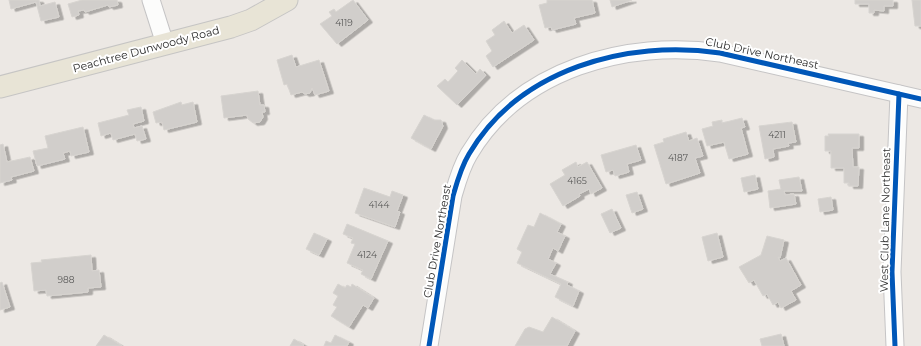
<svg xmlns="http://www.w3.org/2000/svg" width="921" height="346" viewBox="0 0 921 346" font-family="Montserrat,sans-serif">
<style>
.building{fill:#d1cecb;stroke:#d7d4d0;filter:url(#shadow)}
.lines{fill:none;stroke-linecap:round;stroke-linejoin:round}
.minor-casing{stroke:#c5c4c5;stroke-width:19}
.major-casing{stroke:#c6c5c4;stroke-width:23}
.minor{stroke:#fcfcfb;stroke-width:17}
.major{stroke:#e8e4d6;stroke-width:21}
.cycleway-casing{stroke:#fff;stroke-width:8}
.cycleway{stroke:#0057b8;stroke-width:5}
.labels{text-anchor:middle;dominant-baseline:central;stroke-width:4;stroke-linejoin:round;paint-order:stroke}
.number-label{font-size:9px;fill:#585857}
.street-label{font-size:11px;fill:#2e2e2e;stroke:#fff}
</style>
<defs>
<filter id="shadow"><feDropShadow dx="4.5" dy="2.5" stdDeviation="0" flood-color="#0004"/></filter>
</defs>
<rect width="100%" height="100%" fill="#ece8e4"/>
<g class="building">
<path d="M9,0H39L40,6L55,2L59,17L41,21L36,2L11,9Z"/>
<path d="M82,0H117L118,5L109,7L108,5L85,12L84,10L78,11L79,15L72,17L68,4Z"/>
<path d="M353,0L368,20L337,44L320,24L332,16L329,12L334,9L336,12Z"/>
<path d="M547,0H592L595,13L574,18L576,24L552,30L551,27L545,28L539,5L547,3Z"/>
<path d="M610,0H632L612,7Z"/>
<path d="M855,0H893V6H884V11L874,10V13H869V4H855Z"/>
<path d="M912,0H921V26H915Z"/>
<path d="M504,21L512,33L524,25L534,40L493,67L486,56L492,51L486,41L495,35L492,30Z"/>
<path d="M292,55L296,67L319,60L329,91L315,95L312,88L310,93L305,94L302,92L291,95L287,84L284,85L277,60Z"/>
<path d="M462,60L476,74L480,69L486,75L457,105L437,86L445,79L448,82L458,71L455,68Z"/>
<path d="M258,91L260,105H264L265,112H262L263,117L260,122L253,123L248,119L247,115L224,118L221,96Z"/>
<path d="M181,102L182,105L193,102L197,122L164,130L162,122L156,123L153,112Z"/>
<path d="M141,107L144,121L133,124L134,128L142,126L146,139L137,141L135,134L113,140L111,133L101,136L98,123L129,115L127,110Z"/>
<path d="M424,115L434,120H441L443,126L431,149L411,138Z"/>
<path d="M742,118L745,127L741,128L748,154L729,159L724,142L707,146L702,129L713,126L712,122L722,120V123Z"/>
<path d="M792,122L796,142L788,143L789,146L773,149L774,157L765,159L759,126Z"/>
<path d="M83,127L89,152L71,156L70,151L63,153L65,159L37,166L33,151L48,148L45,136Z"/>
<path d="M686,132L689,141L697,138L703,156L695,158L700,173L666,184L654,145L664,142L663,139Z"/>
<path d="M828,134H859V148H852L853,167H859L858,186H849V183H844V168H831V151H825V136H829Z"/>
<path d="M3,144L7,162L30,157L34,171L11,177L12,180L0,183V145Z"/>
<path d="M636,145L641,160L627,164L629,172L615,176L613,170L606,172L601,155Z"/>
<path d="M576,162L578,167L587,162L602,188L591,194L589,189L579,194L580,196L563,206L550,184L565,175L562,170Z"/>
<path d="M755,175L758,189L744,192L741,178Z"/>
<path d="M799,177L802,191H784L785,195L794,194L796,204L770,208L768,191L781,189L779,180Z"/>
<path d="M364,188L390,197L392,191L403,195L397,211L400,212L395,227L355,213Z"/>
<path d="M637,192L643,209L632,213L626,195Z"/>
<path d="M831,197L833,210L820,212L818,199Z"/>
<path d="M612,209L621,228L610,233L601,214Z"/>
<path d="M540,213L561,224L557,232L565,236L558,251L553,248L548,259L556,263L550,274L568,282L567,285L579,291L573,306L555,297L561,284L517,263L522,252L517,249L528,225L534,227Z"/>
<path d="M347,224L388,241L371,279L361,274L363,270L347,263L355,244L351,243L353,238L343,234Z"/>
<path d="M314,233L327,239L319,255L306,249Z"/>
<path d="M717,233L723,257L708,261L702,237Z"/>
<path d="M767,236L784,240L780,258L778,257L780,261L786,258L801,285L791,291L796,300L781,308L778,302L773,305L767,294L763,296L754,280L749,283L739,267L761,255Z"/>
<path d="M91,255L92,271L99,270L101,287L88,288V292L47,296L46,290L34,291L31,263L42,262L41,260Z"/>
<path d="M2,282L10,307L0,310V283Z"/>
<path d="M338,284L345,288L347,285L351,287L352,284L374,298L368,308L363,305L349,327L331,316L337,307L333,305L338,296L333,293Z"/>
<path d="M552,317L575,331L567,346H515L525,329L529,327L543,332Z"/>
<path d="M781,334L784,346H762L760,339Z"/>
<path d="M104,335L122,346H96Z"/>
<path d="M335,335L349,342L347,346H324L326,341L331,343Z"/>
<path d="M294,339L304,345L303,346H290Z"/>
</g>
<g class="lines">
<defs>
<g id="minor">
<path d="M151,0L165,44"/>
<path d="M429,346L453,196C457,182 461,167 469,154C519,69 627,39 720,53L921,99"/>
<path d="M895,346L892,272L899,94"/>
</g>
<path id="major" d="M0,87L231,27L251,20L287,0"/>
</defs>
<use href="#minor" class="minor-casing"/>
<use href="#major" class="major-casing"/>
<use href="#minor" class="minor"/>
<use href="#major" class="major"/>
<defs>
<g id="cycleway">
<path d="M429,346L453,196C457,182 461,167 469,154C519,69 627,39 720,53L921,99"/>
<path d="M895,346L892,272L899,94"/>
</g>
</defs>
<use href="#cycleway" class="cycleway-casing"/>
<use href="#cycleway" class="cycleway"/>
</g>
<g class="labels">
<g class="number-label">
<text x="344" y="22">4119</text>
<text x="777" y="134">4211</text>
<text x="678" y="157">4187</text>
<text x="577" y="180">4165</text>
<text x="379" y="204">4144</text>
<text x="367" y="254">4124</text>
<text x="66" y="279">988</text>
</g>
<g class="street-label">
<text transform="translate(146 49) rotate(-15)">Peachtree Dunwoody Road</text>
<text transform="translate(762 53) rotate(12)">Club Drive Northeast</text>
<text transform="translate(885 220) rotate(-89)">West Club Lane Northeast</text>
<text transform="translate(437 241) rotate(-80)">Club Drive Northeast</text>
</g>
</g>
</svg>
